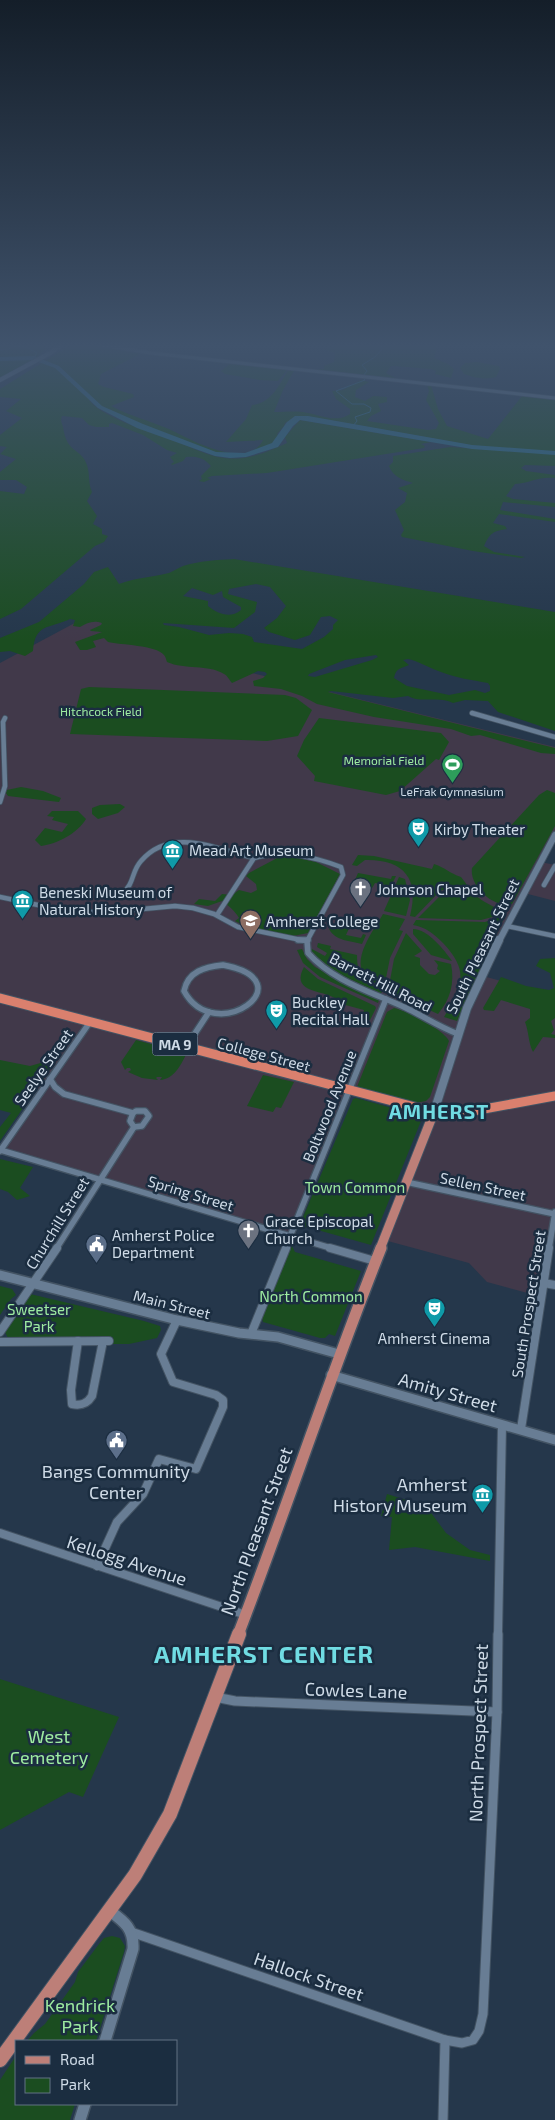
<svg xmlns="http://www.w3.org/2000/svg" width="555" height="2120" viewBox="0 0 555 2120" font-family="'Exo 2',sans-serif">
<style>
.education{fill:#41394a}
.green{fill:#1b4d20;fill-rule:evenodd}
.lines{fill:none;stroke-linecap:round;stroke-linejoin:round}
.stream{stroke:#296d87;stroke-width:1}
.river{fill:#296d87;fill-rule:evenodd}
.minor-far4-casing{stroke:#435363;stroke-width:4.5}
.minor-far3-casing{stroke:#435363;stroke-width:6}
.minor-far2-casing{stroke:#435363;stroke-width:8}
.minor-far1-casing{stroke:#435363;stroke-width:10}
.minor-casing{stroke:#435363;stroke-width:11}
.tertiary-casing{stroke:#435363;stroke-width:14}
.secondary-far3-casing{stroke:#435363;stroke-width:5}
.secondary-far2-casing{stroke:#435363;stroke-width:8}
.secondary-far1-casing{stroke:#435363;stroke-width:10}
.secondary-casing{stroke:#435363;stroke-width:12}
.primary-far2-casing{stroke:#435363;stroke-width:11}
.primary-far1-casing{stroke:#435363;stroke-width:14}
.primary-casing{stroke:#435363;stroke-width:16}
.trunk-casing{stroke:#435363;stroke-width:11}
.minor-far4{stroke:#687d94;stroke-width:3}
.minor-far3{stroke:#687d94;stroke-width:4.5}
.minor-far2{stroke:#687d94;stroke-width:5.5}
.minor-far1{stroke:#687d94;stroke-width:8}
.minor{stroke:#687d94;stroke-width:9}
.tertiary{stroke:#687d94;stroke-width:11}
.secondary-far3{stroke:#687d94;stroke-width:4}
.secondary-far2{stroke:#687d94;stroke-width:6}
.secondary-far1{stroke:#687d94;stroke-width:8}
.secondary{stroke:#687d94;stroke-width:9}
.primary-far2{stroke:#bd7f78;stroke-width:9}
.primary-far1{stroke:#bd7f78;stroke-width:11}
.primary{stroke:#bd7f78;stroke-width:14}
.trunk{stroke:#da806e;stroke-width:9}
.labels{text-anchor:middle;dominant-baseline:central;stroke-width:5;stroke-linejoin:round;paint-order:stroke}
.far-park-label{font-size:12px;fill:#9eeca1;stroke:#1b2d40}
.far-poi-label{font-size:12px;fill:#cfdbe7;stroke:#1b2d40}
.shield{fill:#1b2d40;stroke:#99a7b5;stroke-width:1}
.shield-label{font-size:14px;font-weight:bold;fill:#cfdbe7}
.poi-label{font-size:15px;fill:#cfdbe7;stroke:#1b2d40;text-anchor:start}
.street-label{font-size:15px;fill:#cfdbe7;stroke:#1b2d40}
.park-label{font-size:15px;fill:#9eeca1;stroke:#1b2d40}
.near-street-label{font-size:18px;fill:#cfdbe7;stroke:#1b2d40}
.near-poi-label{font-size:18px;fill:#cfdbe7;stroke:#1b2d40}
.near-park-label{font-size:18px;fill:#9eeca1;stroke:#1b2d40}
.district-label{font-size:20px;font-weight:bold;letter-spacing:1px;fill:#70dce3;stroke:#1b2d40}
.near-district-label{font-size:24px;font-weight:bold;letter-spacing:1px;fill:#70dce3;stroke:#1b2d40}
</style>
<rect width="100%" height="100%" fill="#25374b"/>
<path class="education" d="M112,603L244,671L555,747V835L541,862L555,865V901L524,893L483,976L555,996V1212L542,1297L487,1282L469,1263L384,1240L434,1113L349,1091L290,1235L1,1150L41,1093L29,1074L0,1066V663Z"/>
<g class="green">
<path d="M0,343H34L31,346L43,345L45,350L33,360L0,379Z"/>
<path d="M353,343H432L437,348L434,358L448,364L454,369L451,378L435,374L436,371L431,369L394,366H391L386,373L397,379L312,369H324V366L334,362L335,353L326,350L330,347Z"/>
<path d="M93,345L140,354L101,374L98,384L104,387L133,394L134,397L111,406C130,416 150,421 169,429C190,439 247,472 263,440L226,442L246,419L252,405C272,403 279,385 288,370L294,371L283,390L274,412C283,412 293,411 303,412C318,414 336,424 350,414V409L336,399L332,391L343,390L361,380L369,382L356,390L355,397L365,401L373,396L387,397V402L378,404L381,411L371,416L367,421L428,430L436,429L439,423L426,400L429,391L427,385H431L438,409L447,426L488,439L522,396L555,400V466L525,465L521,468L526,471L555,475V478C539,476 530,483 515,484L506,496L513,499L555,503V507L503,502L500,510L555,519V522L499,514L493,523L505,526L507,529C493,531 490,533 484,546L494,552L525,557L521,558L473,551L402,537L401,535L404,530L395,510L405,502L407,493L398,488L413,483C403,480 393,477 389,466L393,462V456L450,447L491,450L482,447L306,416L295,418L285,423L284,426H289L283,427L277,434L279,436C272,451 238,456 223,454C200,451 107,417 94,399L89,400C104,419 154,433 177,442C193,448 208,456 224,458C246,461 268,452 287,443L285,437L300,420L431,442L421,444L425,446L424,448L267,473L212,476L207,478L211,479L204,482L199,481L202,479L201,476L211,466C204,458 197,456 186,457L183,461L172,465L171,464L174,462L170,457L177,453L167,450L143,435L112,423L109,424V427H96L89,425L82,418L62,416C60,421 62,423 63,427C67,455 81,447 87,465C90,474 88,483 92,492L87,501L97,516L93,524L102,529V534L108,536L104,542L95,546L21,609L0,619V491L24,494L27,487L16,480H0V472L16,459L0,454L7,447L0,446V435L22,418L6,411L21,399L0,397V389L69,346Z"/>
<path d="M477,362L499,366L500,369L496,377C484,380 475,378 464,374L460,368L465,363Z"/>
<path d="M231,363L288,369L278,381L260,380L225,374L221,371Z"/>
<path d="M234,559L555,612V731L498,712L488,701L465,700L453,703C439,695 421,704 408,696L393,698L331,691L328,692L555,748V754L541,753L480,735L471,736L451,729L374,717L317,704L302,696L281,689L254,686L253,681L263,678L267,674L265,672L258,671L232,683C229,680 228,676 224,674C208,664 185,670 167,662C166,660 166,657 164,655C156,645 121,645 108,642L104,638L93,641L96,647L87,650H80L75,642L102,632L91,631L90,630L101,625L102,623C93,620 87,623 80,627L73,626L75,620L70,619C49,629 35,623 33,651L25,656L10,651L0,652V638L39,622L84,584L94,572L108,567L119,584C138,577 150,578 169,573C174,571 178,568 183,566C199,561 217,560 234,559ZM256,584L270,587L286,606L277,618L264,628L269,632L295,640L310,635L321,617L330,616L338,620L333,625V629L324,637L302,649L254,642L252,637L243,634L229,633L209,635L179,627L164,625L163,623L234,628L255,612L257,602L228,594L229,589ZM192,588L213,595L222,591L223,597L241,607V610C230,619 218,614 208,606V601L183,596ZM376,655L378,657L372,660L315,677L308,676L309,674L345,660ZM408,659C416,660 431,669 441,672C456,678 472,680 488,683L490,686V691L485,693L475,690L449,695L407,686L394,678C396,668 400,669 409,665L403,660Z"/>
<path d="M89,687L285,695L296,698L312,710L298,736L267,741L70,734L81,689Z"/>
<path d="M319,718L441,733L449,742L439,760L436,759L400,791L386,795L314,781L315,776L297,756L304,740Z"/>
<path d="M21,787L43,791L61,798L59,802L8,796L6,793L7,790Z"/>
<path d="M547,790L555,793V826L512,904C494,909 469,886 472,868L539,795Z"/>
<path d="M120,804L125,807L118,813L98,819L92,814V808L100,805Z"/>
<path d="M52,811H78L86,819C78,833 57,844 41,846L35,840L45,828L62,832L68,824L52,820L54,817L47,816Z"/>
<path d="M283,855L316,862L340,874L308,933L293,936L247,927L235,921L239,918C236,912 228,905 222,901L208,906L194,904L199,899L215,901L222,894L232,895L239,890L251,893L257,890L256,884L246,876L249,873Z"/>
<path d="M358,855L374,856L432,869L434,864C446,868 449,873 461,877C467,884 471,893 479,898C486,904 500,908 505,916L500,915L481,920L418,918L448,888L440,891L415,917L410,916C420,878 403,859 365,860L357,866L352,865Z"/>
<path d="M358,873L391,879L392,876H396L389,890L385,889L386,885L375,883L368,895L364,894L362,886L355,880Z"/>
<path d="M399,877L405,879L410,900L406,916L384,911Z"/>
<path d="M383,914L405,919L399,930L403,931L390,958L384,988C379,985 372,982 367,978C349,961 374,930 383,914Z"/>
<path d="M499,917L504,918L457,1021L444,1017C462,985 470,972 443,943C434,934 426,927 413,925L416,920L485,922Z"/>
<path d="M350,922H352L346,935L361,938L363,934L366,935L362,944C351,941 335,941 329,929L341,928Z"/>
<path d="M413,929C428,929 444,950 452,961L431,955L413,934Z"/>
<path d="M406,933L422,951L414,956L420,958V965L429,974L435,975L440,971L437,969L438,965L434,960L451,964C455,983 450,1000 438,1014L388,991L394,959Z"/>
<path d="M318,943L331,946L330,949L357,955C357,978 364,979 382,991L381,994L331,970L311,951L310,948L325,956L327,953L317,947Z"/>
<path d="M302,949L307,959L315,967L379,1000L378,1003L320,977L303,963L297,950Z"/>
<path d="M555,958V1018L551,1021L554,1030L551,1034L555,1035V1038L543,1037L533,1052C528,1042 529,1032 525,1022L530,1018V1009L501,1000L494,1011L484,1010L483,1008L501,977L526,986L549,990L554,988L550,973L536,966L540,959Z"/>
<path d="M304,967L318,979L375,1006L376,1008L370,1020H365L367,1017L362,1016L364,1010L338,1003L339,1001C327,989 289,995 304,967Z"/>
<path d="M394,1008C406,1010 444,1030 449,1041L430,1097L426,1101L415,1103L357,1087L387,1012Z"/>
<path d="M136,1040L185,1053L186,1055C180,1066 174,1079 160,1080L162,1077H157L156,1078L158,1080L142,1078L128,1072L131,1070L130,1068H127L125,1070L121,1062Z"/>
<path d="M58,1058L0,1141V1127L11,1113L0,1110V1060L30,1066Z"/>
<path d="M263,1075L294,1082L281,1108L276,1107L273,1112L247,1106Z"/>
<path d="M356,1098L414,1114L421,1121L371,1245L307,1227L298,1229L353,1099Z"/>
<path d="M0,1159L33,1167L20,1188L30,1196L17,1200L8,1192L0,1189Z"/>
<path d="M292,1246L295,1252L361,1271L335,1336L329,1334L325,1338H320L263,1322L262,1317Z"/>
<path d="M0,1286L12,1289L16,1295L11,1299L0,1315Z"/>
<path d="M30,1294L144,1321L160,1326L161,1330L157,1338L129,1344H113V1337L8,1338L5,1332Z"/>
<path d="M387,1494L426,1506L446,1533L470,1550L490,1555V1561L415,1547L389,1550L392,1517L381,1516Z"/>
<path d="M0,1679L119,1717L83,1797L69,1792L0,1830Z"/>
<path d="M112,1936L120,1938L125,1946L124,1952L96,2041H27L34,2033L45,2024L75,1982L78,1972L99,1944L104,1938Z"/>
<path d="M16,2056V2104H75L70,2120H0V2080Z"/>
</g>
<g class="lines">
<g class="stream">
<path d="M0,350L9,349L13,346L26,347L37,353L34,358"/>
<path d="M363,376L367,371L362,365L375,357L382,349L381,343"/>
<path d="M353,426L357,421L355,417L370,412L371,408L364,404H352L336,391L365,380L363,378"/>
</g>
<path class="river" d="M34,356L59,366L102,406L143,424L216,452L245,453L272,443L287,422L295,416H308L472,445L555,451V455L472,449L300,420L293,426L278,447L246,457L230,458L215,456L137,428L98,408L55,368L33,360L0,361V357Z"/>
<defs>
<path id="minor-far4" d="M91,343L151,353L555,398"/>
<g id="minor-far3">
<path d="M472,713L555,737"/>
<path d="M0,802L5,786L3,722L5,718"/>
<path d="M544,885L555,866"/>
<path d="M122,894C135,883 131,872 141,861C171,826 217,849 254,858"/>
<path d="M0,897L71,912H110L175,906L193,908L214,914L238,927L306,941"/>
<path d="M217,915L254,858C284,850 312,856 341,867L343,875L307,941"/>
<path d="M507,926L555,936"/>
</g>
<g id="minor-far2">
<path d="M298,940H308"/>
<path d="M307,941L308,953C334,982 372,992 406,1008C423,1016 439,1027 458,1034"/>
<path d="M223,965C308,981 215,1048 184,991C188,971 205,967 223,965Z"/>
<path d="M186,1047L209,1012"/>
<path d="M50,1079L55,1087L64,1094L133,1113"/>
<path d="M136,1111H145L149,1116L142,1126L134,1127L130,1121L133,1113Z"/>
<path d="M0,1150L334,1249"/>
<path d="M0,1151L90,1022"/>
<path d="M406,1182L555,1214"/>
<path d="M56,1249L134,1127"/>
<path d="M285,1249L386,999"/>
<path d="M549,1249L555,1212"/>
</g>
<g id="minor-far1">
<path d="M330,1248L375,1261"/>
<path d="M544,1283L555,1285"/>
<path d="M0,1332L57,1248"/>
<path d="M251,1334L286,1248"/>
<path d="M78,1341L71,1390L72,1404C81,1406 87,1404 92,1396L103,1341"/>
<path d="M0,1342L109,1341"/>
<path d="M521,1429L549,1248"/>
<path d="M0,1533L246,1615"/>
<path d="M97,1566L117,1522L143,1494L159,1459L196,1469L223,1407V1400L216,1395L173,1382L161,1354L177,1320"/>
<path d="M498,1635L502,1425"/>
</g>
<g id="minor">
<path d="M215,1697L235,1701L497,1712"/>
<path d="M134,1933L445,2040L462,2043L473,2040L479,2031L483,2014L497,1712L498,1634"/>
<path d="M443,2120L445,2040"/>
</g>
<g id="tertiary">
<path d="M105,2041L133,1949C134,1929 125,1922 110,1911"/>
<path d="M80,2120L85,2104"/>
</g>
<path id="secondary-far3" d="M0,380L52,352L64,343"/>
<path id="secondary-far2" d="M499,941L555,835"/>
<path id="secondary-far1" d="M434,1112L467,1008L499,940"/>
<g id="secondary">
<path d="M0,1275L177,1320L239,1333L278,1337L339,1354"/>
<path d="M331,1375L555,1440"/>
</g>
<path id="primary-far2" d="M380,1249L434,1112"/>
<path id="primary-far1" d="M238,1635C287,1507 330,1376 381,1248"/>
<path id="primary" d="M0,2060L135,1875L170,1814L239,1634"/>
<path id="trunk" d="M0,998L434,1112L462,1113L555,1096"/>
</defs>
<use href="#minor-far4" class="minor-far4-casing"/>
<use href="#minor-far3" class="minor-far3-casing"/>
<use href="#minor-far2" class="minor-far2-casing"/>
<use href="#minor-far1" class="minor-far1-casing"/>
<use href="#minor" class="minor-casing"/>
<use href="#tertiary" class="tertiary-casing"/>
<use href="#secondary-far3" class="secondary-far3-casing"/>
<use href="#secondary-far2" class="secondary-far2-casing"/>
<use href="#secondary-far1" class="secondary-far1-casing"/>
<use href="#secondary" class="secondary-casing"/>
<use href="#primary-far2" class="primary-far2-casing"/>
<use href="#primary-far1" class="primary-far1-casing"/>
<use href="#primary" class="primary-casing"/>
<use href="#trunk" class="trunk-casing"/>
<use href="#minor-far4" class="minor-far4"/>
<use href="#minor-far3" class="minor-far3"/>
<use href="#minor-far2" class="minor-far2"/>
<use href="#minor-far1" class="minor-far1"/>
<use href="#minor" class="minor"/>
<use href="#tertiary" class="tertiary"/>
<use href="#secondary-far3" class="secondary-far3"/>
<use href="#secondary-far2" class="secondary-far2"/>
<use href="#secondary-far1" class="secondary-far1"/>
<use href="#secondary" class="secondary"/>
<use href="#primary-far2" class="primary-far2"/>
<use href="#primary-far1" class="primary-far1"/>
<use href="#primary" class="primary"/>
<use href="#trunk" class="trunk"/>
</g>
<linearGradient id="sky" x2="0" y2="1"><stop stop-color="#141e29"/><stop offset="0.54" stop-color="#40536c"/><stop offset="1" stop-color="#40536c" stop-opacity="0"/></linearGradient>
<rect width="555" height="640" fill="url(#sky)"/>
<defs>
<symbol id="stadium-pin" viewBox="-11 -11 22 30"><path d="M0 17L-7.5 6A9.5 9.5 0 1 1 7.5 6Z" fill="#2e9e5b" stroke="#1b2d40"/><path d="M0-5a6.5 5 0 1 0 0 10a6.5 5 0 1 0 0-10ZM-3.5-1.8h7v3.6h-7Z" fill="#fff"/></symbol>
<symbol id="theatre-pin" viewBox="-11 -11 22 30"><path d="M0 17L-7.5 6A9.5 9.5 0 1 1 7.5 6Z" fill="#0f9aa8" stroke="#1b2d40"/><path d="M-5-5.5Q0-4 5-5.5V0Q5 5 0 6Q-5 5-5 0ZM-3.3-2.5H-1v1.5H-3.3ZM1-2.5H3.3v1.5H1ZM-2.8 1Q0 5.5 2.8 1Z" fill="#fff"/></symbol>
<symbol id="museum-pin" viewBox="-11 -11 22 30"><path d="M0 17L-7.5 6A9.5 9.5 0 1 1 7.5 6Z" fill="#0f9aa8" stroke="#1b2d40"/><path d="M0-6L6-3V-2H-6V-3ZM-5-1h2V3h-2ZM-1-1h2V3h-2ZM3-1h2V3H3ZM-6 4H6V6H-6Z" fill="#fff"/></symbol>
<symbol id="church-pin" viewBox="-11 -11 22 30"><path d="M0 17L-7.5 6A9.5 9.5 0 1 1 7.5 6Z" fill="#6b7280" stroke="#1b2d40"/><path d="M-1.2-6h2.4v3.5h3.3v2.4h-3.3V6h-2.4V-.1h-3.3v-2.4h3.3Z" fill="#fff"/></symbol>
<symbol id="university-pin" viewBox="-11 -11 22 30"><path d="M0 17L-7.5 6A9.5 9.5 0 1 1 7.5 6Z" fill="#8d6e63" stroke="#1b2d40"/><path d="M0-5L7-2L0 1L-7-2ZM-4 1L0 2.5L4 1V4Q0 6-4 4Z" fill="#fff"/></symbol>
<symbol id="civic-pin" viewBox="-11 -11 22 30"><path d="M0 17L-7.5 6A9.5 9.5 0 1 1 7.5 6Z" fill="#5c6f8a" stroke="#1b2d40"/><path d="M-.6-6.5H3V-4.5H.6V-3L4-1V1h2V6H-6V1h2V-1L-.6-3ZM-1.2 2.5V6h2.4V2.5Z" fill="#fff"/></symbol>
</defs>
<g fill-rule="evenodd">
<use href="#stadium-pin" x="440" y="752" width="25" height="34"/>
<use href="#theatre-pin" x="406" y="816" width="25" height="34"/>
<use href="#museum-pin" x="160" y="838" width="25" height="34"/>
<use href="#church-pin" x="348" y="876" width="25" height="34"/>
<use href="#museum-pin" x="10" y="888" width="25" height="34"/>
<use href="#university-pin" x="238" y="908" width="25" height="34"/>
<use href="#theatre-pin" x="264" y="998" width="25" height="34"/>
<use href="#church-pin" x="236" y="1218" width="25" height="34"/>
<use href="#civic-pin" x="84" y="1232" width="25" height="34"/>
<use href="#theatre-pin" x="422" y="1296" width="25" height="34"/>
<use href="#civic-pin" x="104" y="1428" width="25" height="34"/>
<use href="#museum-pin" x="470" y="1482" width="25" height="34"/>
</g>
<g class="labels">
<g class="far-park-label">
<text x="101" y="711">Hitchcock Field</text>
<text x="384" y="760">Memorial Field</text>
</g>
<g class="far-poi-label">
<text x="452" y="791">LeFrak Gymnasium</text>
</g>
<rect class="shield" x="152.5" y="1032.5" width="45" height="23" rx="4"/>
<g class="shield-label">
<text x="175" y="1044">MA 9</text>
</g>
<g class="poi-label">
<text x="434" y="829">Kirby Theater</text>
<text x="189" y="850">Mead Art Museum</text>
<text x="377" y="889">Johnson Chapel</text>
<text x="39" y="892">Beneski Museum of<tspan x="39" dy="17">Natural History</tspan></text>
<text x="266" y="921">Amherst College</text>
<text x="292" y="1002">Buckley<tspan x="292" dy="17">Recital Hall</tspan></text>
<text x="265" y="1221">Grace Episcopal<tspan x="265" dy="17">Church</tspan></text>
<text x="112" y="1235">Amherst Police<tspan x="112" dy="17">Department</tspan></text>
<text x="434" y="1338" text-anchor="middle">Amherst Cinema</text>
</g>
<g class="street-label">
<text transform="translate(482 946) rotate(-64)">South Pleasant Street</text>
<text transform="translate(381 982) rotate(27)">Barrett Hill Road</text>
<text transform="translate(264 1054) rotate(15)">College Street</text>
<text transform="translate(43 1067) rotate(-55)">Seelye Street</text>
<text transform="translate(329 1106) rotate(-68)">Boltwood Avenue</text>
<text transform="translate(483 1186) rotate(12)">Sellen Street</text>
<text transform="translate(191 1193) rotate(17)">Spring Street</text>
<text transform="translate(57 1223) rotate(-58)">Churchill Street</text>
<text transform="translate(172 1304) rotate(14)">Main Street</text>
<text transform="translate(528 1304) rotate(-81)">South Prospect Street</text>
</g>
<g class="park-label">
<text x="355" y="1187">Town Common</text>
<text x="311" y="1296">North Common</text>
<text x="39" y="1309">Sweetser<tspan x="39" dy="17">Park</tspan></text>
</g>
<g class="near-street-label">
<text transform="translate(448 1392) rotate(16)">Amity Street</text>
<text transform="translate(256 1531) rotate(-70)">North Pleasant Street</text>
<text transform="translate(127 1560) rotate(18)">Kellogg Avenue</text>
<text transform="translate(356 1690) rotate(2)">Cowles Lane</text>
<text transform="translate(478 1733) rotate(-88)">North Prospect Street</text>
<text transform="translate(309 1976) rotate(19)">Hallock Street</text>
</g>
<g class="near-poi-label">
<text x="116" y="1471">Bangs Community<tspan x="116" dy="21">Center</tspan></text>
<text x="467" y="1484" text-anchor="end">Amherst<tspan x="467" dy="21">History Museum</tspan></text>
</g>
<g class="near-park-label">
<text x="49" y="1736">West<tspan x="49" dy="21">Cemetery</tspan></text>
<text x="80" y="2005">Kendrick<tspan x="80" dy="21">Park</tspan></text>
</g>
<g class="district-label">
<text x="439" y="1111">AMHERST</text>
</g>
<g class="near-district-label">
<text x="264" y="1653">AMHERST CENTER</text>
</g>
</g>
<rect x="15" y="2040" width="162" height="65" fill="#1b2d40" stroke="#637383"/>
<rect x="25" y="2056" width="25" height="8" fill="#bd7f78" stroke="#637383"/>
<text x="60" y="2065" font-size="15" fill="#cfdbe7">Road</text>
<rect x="25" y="2078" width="25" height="15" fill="#1b4d20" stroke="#637383"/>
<text x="60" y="2090" font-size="15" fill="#cfdbe7">Park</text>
</svg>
